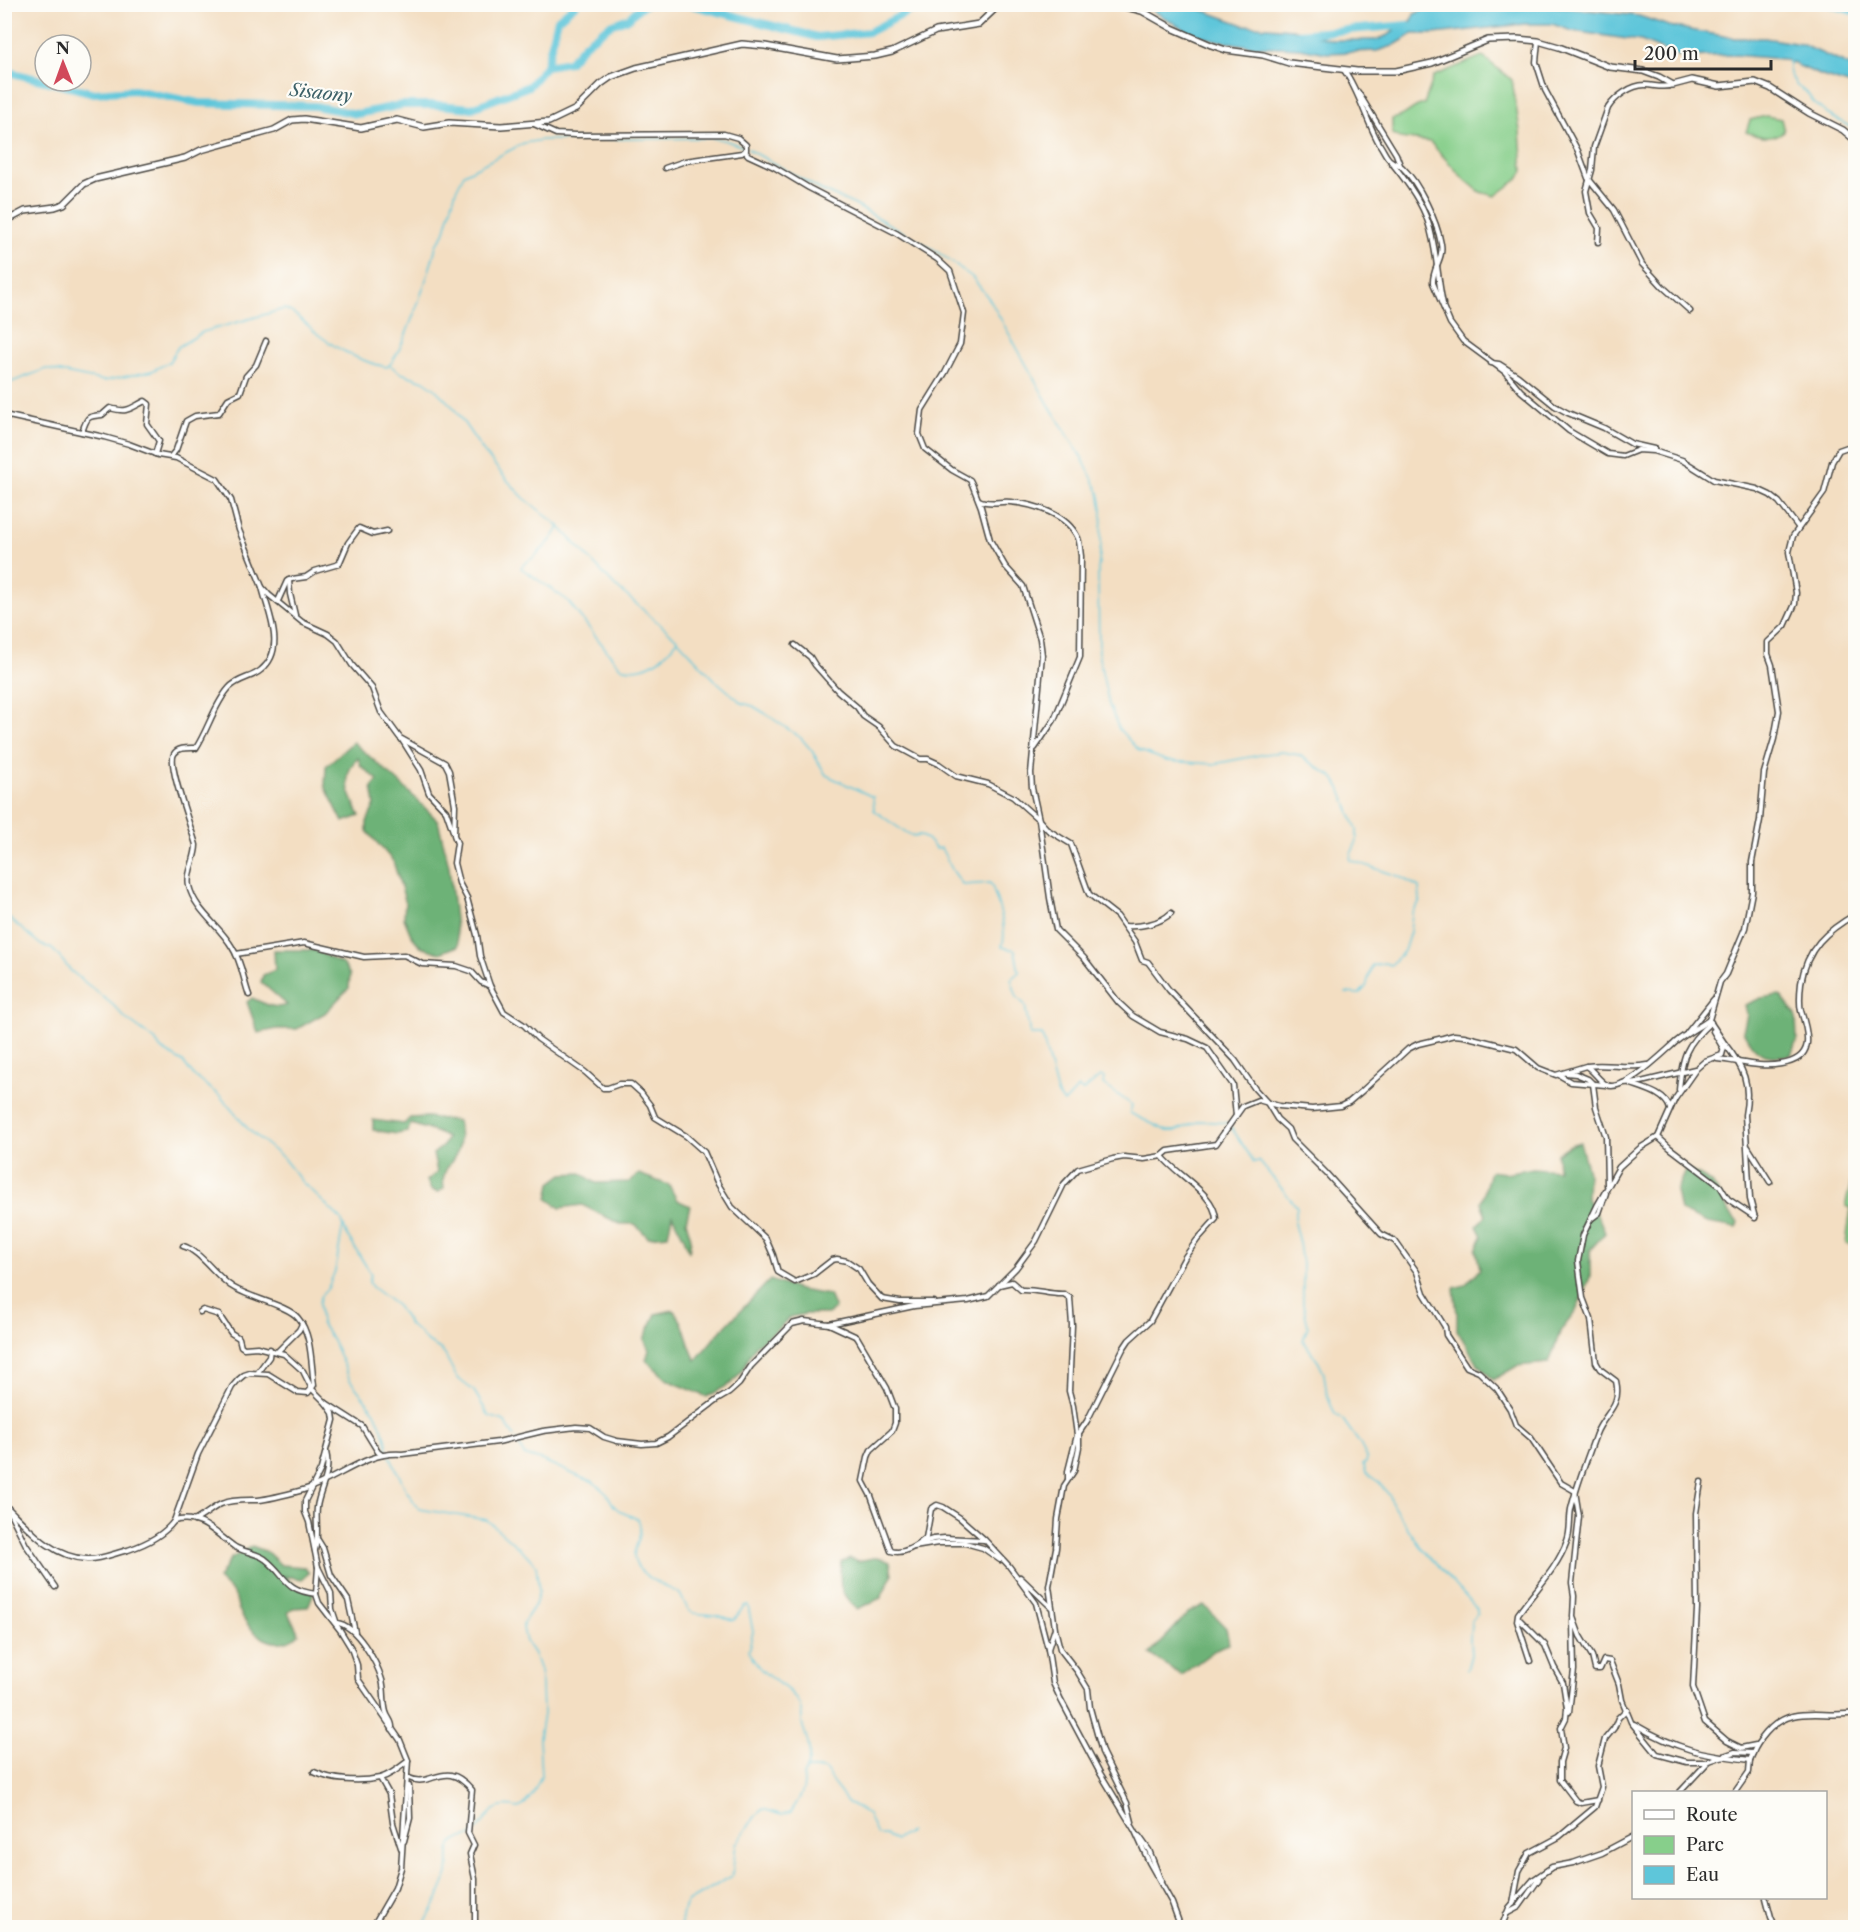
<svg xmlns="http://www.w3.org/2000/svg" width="1860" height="1932" viewBox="0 0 1860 1932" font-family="'Libre Caslon Text',serif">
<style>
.green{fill:#87cf8b;stroke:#597d5b;stroke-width:1.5}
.forest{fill:#6db277;stroke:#4c6e51;stroke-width:1.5}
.water{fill:#5ec6da;stroke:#447882;stroke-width:1.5}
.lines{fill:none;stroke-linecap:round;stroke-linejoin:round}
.stream{stroke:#5ec6da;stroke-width:1.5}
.river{stroke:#5ec6da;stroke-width:8}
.minor-casing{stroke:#494642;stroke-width:7}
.tertiary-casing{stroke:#494642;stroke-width:8}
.minor{stroke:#fff;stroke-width:4}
.tertiary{stroke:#fff;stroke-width:5}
.labels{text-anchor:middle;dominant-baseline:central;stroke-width:4.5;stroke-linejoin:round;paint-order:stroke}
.water-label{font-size:18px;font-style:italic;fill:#3d6168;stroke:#fdfcf7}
</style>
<rect width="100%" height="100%" fill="#fdfcf7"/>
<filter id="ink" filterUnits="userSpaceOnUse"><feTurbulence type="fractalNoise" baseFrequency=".0167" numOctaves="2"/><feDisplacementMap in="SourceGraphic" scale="12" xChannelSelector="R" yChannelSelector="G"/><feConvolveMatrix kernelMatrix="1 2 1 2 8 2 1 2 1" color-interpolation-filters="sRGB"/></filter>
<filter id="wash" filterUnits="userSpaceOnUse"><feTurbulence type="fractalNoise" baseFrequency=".008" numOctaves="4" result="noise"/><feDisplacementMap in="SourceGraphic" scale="24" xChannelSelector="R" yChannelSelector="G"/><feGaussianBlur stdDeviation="1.35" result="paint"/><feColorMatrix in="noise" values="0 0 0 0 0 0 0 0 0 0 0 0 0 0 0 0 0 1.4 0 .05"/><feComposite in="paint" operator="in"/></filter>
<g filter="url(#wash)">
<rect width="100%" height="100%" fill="#f3dec2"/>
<g class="green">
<path d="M1482,56L1512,80L1520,131L1523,171L1517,180L1495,196L1480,192L1462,177L1430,142L1400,138L1392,134V119C1408,117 1409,107 1424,104L1434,76Z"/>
<path d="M1766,116L1781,119L1784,131C1772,141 1759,137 1746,132L1750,120Z"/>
<path d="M1855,1177V1256V1246L1846,1244L1851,1208L1846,1206V1203L1851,1182Z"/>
</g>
<g class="forest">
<path d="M353,742L401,784L438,821L449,866L458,946L440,953L421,947L411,935L404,918L405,900L393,861L367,831V822L375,804L372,787L378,780L361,766L358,758C339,775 350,796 360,816L343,822L325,786L326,766Z"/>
<path d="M274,950H315L344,965L350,975L349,988L325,1013L297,1029H277L258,1033L247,1002L252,998C263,1003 275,1010 287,1005L261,982L263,975L275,970Z"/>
<path d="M1780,995L1796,1015L1797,1040L1791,1055C1765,1059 1755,1055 1743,1031L1747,1015L1745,1005L1761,998Z"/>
<path d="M427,1117L458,1121C459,1131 462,1143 457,1152C450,1168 441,1168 444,1188L439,1192L431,1190L427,1181L437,1172L433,1154L443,1146L447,1138L438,1133L411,1124L407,1132L397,1134L373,1130V1120L404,1124L410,1118Z"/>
<path d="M1580,1142L1588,1172L1587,1199L1600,1220L1605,1233L1590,1250V1277L1576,1311L1560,1332L1549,1363L1517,1366L1493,1380L1477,1363L1457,1330V1314L1454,1288L1465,1285L1480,1269L1476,1250L1482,1236L1477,1226L1486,1215L1481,1203L1490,1171L1505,1173L1533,1168L1558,1170L1557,1154L1570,1145Z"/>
<path d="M1685,1171C1697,1172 1710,1180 1717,1190C1726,1202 1725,1211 1738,1222L1736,1228L1707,1223L1680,1211L1676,1191Z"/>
<path d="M581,1173L596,1183L629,1182L639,1174L669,1185L677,1200L690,1206L686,1221L691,1238L689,1252L684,1238L672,1215L668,1235L648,1237L635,1224H620L582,1205L560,1208L548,1199L551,1183L563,1174Z"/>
<path d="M770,1280L799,1290L829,1295L835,1309L828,1314H806L790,1317L779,1328L755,1346L742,1371L732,1383L707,1397L668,1380L646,1360L649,1350L644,1339L656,1314L673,1310C687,1323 686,1345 696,1360L716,1336Z"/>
<path d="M252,1546L267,1552L281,1565L304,1567L309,1573L302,1579L284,1576L298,1588L314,1592L308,1607L293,1608L288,1612L299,1634C275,1654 250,1634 239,1610C237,1606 237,1600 235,1596C231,1590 223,1584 218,1579L230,1559Z"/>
<path d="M878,1557L890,1562L892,1575L881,1598L857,1609C839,1593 839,1586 841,1562L850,1558L858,1561Z"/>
<path d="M1204,1605L1226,1628L1229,1644L1218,1648L1181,1675L1150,1654L1188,1613Z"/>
</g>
<path class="water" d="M1487,5H1544L1639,16L1669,26L1734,38H1765L1801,44L1855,68V86L1822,76L1783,59L1733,55L1686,57L1678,56L1641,41L1572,31L1552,24H1525L1434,34H1413L1393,46L1377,51L1327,53L1300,48L1250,46L1215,40L1189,32L1143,5H1188L1244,25L1292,29L1333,40H1377L1390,34L1402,23L1412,21L1414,14L1434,5Z"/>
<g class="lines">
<g class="stream">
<path d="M1788,60L1790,74L1797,86L1807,93L1814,103L1827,114L1849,126L1856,133"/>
<path d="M748,149L821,190L855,205L936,251L972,277L990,300L1049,405L1082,458L1099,492L1102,508L1101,544L1098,570L1099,658L1109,705L1119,729L1138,750L1167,761L1214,764L1265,754L1282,752L1299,755L1334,778L1340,788L1357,830V841L1351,854L1350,860L1398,876L1419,887L1420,901L1412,914L1410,932L1404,951L1391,965L1384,963L1372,966L1366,987L1359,994L1345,993"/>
<path d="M391,366L401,373L424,381L434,388L453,407L483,451L507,480L524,498L559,526L613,584L676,638L715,680L742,703L753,706L766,714L801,738L812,751L826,775L873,797L874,810C887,820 900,830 915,837L919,835L927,839L936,849L941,848L953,871L963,885L990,883L992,886C998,904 1008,929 1002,947L1015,950L1019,972L1011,979L1017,997L1025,1005L1030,1035H1042L1057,1093L1064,1103L1078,1088L1083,1091L1101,1076L1104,1078L1103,1084L1132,1105L1130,1113L1167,1131H1175L1200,1121L1228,1123"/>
<path d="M4,385L46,369L104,381L152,371L169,362L178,347L203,332L284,309C296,313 304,322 314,331C334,348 361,362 387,367C401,359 432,265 436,245L444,234L456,190L464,174L524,143L542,140L713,138L724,140L744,147"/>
<path d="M559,526C556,537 544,548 535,556C530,561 524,562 521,568L567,600L620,667C645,674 662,660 677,641"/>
<path d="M4,914L41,945L51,948L57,954L71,971L113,1005L126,1019L155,1040L161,1049L184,1063L193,1075L220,1096L249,1130L283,1158L302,1182L341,1219L347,1235L371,1274L369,1282L372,1287L397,1306L410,1326L419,1332L426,1341L440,1349L445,1355L457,1378L474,1391L489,1416L504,1421L514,1436"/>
<path d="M1231,1127L1254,1162L1259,1161L1297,1207L1294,1223L1299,1243L1303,1271V1304L1308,1326L1303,1340L1319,1363L1324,1374L1327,1396L1335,1414L1343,1420L1360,1444L1367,1458L1366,1463L1363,1464L1366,1473L1377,1481L1390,1496L1393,1506L1420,1546L1477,1609V1614L1471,1623L1470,1640L1471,1655L1467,1670"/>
<path d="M343,1226L335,1271L328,1288L320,1297L319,1304L321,1323L333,1341L350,1380L375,1412L386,1438L388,1452"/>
<path d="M516,1440L524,1455L544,1461L582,1478L592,1481L607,1494L614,1506L621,1512L638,1519C642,1529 640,1537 636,1547C625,1573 664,1584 680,1594C692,1618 688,1612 714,1615C721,1615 727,1619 734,1620L744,1606L748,1605L753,1632L748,1651C752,1658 758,1668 765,1673C777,1684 792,1689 799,1704C803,1711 801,1720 803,1727C810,1746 813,1758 803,1776C807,1789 798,1801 791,1812L782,1815L763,1809L755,1817L736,1844L732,1876L687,1902L684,1907L680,1928"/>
<path d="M390,1456L406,1490L419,1509L487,1520L526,1554L536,1565L539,1591L535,1605L523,1623V1628L526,1642L534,1654L540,1671L542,1685L543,1714L539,1738L541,1776L533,1794L523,1806L518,1808C486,1801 491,1821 471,1835C465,1839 455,1837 451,1845C447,1853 450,1864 448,1873C443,1890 432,1912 422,1928"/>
<path d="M807,1769H823L827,1772L832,1782L849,1804L863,1811L868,1815L877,1835H885L896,1840L909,1832"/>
</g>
<g class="river">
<path d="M688,4L817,37L869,32L923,4"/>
<path d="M1830,4L1856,12"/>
<path d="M1298,34L1408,25"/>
<path d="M546,66L569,62L585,44L610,25L629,18L639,8L647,4"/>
<path d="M4,71L45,81"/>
<path d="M46,81L94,93L134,90L199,103L315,106L357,114L402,105H439L472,108L529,86L546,66L558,19L576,4"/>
</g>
</g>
</g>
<g filter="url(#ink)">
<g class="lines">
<defs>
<g id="minor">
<path d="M1538,41L1536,62L1545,90L1578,151L1588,178L1614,210L1642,264L1663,287L1690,311"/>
<path d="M1344,70C1360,93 1366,121 1380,145C1383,149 1386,157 1390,160C1393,163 1398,164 1402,167C1419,183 1437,221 1441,244C1444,258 1432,269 1433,283L1450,323L1463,341L1505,372L1521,391L1569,431L1608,454L1623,456L1638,450L1653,451L1682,460L1714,480L1757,489L1770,495L1779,502L1798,527"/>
<path d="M1358,92L1396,154L1400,165"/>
<path d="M534,124L556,134L575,135L724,134L738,138L746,145V150L742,153L685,161L665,168"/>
<path d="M745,151L748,155L774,167L809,188L896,233L937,259L950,271L964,313L960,344L945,373L922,410L919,434L925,449L952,470L970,480L972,484L981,507L990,540L1005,566L1023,586L1040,639L1042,655L1031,773L1032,788L1039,820L1048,830L1071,844L1089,894L1117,916L1135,942L1142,960L1148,962L1169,990L1235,1060L1255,1089L1266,1101L1277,1119L1288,1129L1292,1139L1326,1173L1381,1234L1395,1241L1417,1272L1424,1293L1445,1327L1446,1335L1467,1367L1479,1372L1497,1389L1510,1409L1516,1425L1531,1438L1561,1483L1575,1491L1579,1516L1572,1583L1574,1596L1573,1617L1580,1636L1592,1656L1595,1669H1600L1604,1660L1610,1661L1619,1684L1622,1700L1631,1722L1657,1754L1687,1762H1706L1735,1752L1753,1753C1756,1745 1760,1740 1766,1733C1792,1703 1821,1719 1856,1713"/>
<path d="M1391,162C1405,179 1421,200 1428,222C1437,248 1437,277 1443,304"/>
<path d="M1598,242L1599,228L1590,213L1586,191L1592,170L1594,147L1608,108C1615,97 1631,85 1645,85C1655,85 1663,89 1673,85"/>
<path d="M1491,363L1499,364L1518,376L1555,406L1568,413L1604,428L1632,444L1654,449"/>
<path d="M4,415L104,437L129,444L158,455L176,458L217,479L231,500L239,530L262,587L269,595L302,622L328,634L337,641L352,665L372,688L381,712L400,738L445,763L449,771L455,805L454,835L457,843L454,863L459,883L467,898L477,935L480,956L490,986L504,1012L524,1025L538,1039L585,1072L603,1088H608L619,1084H631L641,1093L650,1105L655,1117L686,1136L704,1152L718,1184L732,1207L766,1239L773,1255L778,1272L795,1282L814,1274L832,1260L837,1259L847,1261L859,1269L868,1284L882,1299L900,1302H933"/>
<path d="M82,432C87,417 87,416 102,415L110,408C128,413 129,409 145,401L149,404L147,424L159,441L155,454"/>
<path d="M171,456L176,450L186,421L195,416L219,413L228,399L240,393L246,376L256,365L266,341"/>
<path d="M979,500C988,505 1000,501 1010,502C1034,504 1067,514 1078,538C1080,543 1080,550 1081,556L1080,657L1054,720L1035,748"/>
<path d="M289,580L290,594L295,615"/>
<path d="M278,601L287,581L292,579L306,577L315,571L339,564L348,543L359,528L373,534L387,531"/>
<path d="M795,645L810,657L815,665L838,691L857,707L863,716L879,727L896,746L920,759H928L939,764L956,776L988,784L1013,797L1039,820L1050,898L1056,930L1084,958L1119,1003L1133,1016L1160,1032L1188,1039L1207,1048L1233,1085L1236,1116"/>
<path d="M402,740L421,770L429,793L446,811L453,831"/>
<path d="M1125,926C1140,927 1160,924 1171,913"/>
<path d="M236,954L304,943L364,957L404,955L422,964L456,966L471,971L481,982L490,986"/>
<path d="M249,995C243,979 242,962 232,947C220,926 195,911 189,886C186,873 196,859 196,845C192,829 167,765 174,754C178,747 188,748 196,748C208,730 214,705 229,688C238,678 252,678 261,670C287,649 268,613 262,587"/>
<path d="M1713,1031L1723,1048"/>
<path d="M1687,1033L1714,999"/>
<path d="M1725,1044C1744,1068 1751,1084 1745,1115L1750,1199L1755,1218"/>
<path d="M1717,1059C1739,1061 1759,1068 1781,1064C1815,1059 1809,1035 1801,1011C1799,1003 1800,992 1801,983C1807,948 1826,931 1856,914"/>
<path d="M1587,1066C1607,1063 1627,1069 1648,1065"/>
<path d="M1566,1073L1576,1074L1588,1079L1593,1084L1596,1107L1606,1137L1607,1185"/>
<path d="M1559,1075L1571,1082L1606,1085"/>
<path d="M1623,1083L1641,1082L1695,1069"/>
<path d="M1631,1084C1645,1089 1666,1094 1670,1109"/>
<path d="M1679,1090C1682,1057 1685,1045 1711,1022V1024"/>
<path d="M1658,1137L1670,1148L1720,1186L1728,1199L1755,1217"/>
<path d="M1748,1147L1770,1182"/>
<path d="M1591,1219L1599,1213L1606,1193"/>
<path d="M999,1285L1012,1282L1021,1290C1036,1289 1050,1295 1064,1294L1070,1298L1072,1325L1069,1391L1073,1406L1077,1435L1068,1471V1479"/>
<path d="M200,1312L203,1310L219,1315L231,1333L239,1338L241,1346L244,1348L257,1347L284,1354L303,1371L312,1389L326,1403L362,1426L378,1452L382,1455"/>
<path d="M829,1324L857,1337L887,1388L895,1409V1423L892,1431L871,1450L868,1457L863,1481L871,1496L891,1551C904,1555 916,1546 926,1538L931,1509L937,1505L943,1507L960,1518L985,1540L1009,1566L1036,1603L1048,1649L1053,1683L1061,1700L1100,1773L1135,1831L1149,1862L1172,1903L1181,1928"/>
<path d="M277,1352L299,1330L302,1324"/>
<path d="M258,1372L269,1357L270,1349"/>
<path d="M326,1403L333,1413L334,1420L321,1469L305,1501V1512L309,1522L318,1567L316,1594L319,1603L340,1630L351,1648L357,1665L358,1679L400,1740L408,1760L401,1868L395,1888L372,1928"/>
<path d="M1701,1482L1696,1513L1697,1609L1693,1687L1705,1722L1727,1741L1741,1748L1756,1745"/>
<path d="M4,1502L8,1508C30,1530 53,1558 87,1559C100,1560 115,1553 128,1550C146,1544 163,1536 174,1521L198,1454L232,1387L238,1380L244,1375L250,1373L268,1374L297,1392L308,1393L314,1385C311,1364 312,1334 298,1318C288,1305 246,1297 231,1286C215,1275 199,1250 183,1246"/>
<path d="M9,1511L26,1545L55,1587"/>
<path d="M174,1521C201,1514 215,1533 235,1547C244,1552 256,1553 265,1559C287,1576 283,1590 316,1594"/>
<path d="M194,1521C202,1517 214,1507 221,1504C232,1499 247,1500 258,1500C269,1499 292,1493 303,1490C338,1480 365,1451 402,1454L498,1442L543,1431L576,1427L590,1428L604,1437L617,1441L642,1444L656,1443L668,1437L717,1400L729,1393L739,1384L751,1366L792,1324L804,1321L829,1324L914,1306L968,1301L988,1296L1016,1268L1036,1241L1064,1184L1078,1169L1113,1159L1124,1157L1144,1159L1162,1156L1168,1151L1216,1144L1243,1106L1258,1100L1279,1106L1312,1109L1341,1106L1349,1102L1362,1091L1408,1049L1418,1044L1443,1038L1454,1035L1464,1036L1516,1049L1538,1068L1556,1075L1586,1066C1594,1071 1599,1081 1607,1085C1624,1093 1665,1051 1677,1041C1687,1033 1699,1027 1709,1020"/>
<path d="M318,1540L323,1548L331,1575L348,1600L355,1632"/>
<path d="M921,1543L933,1539L945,1538L984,1540"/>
<path d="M914,1547L938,1543H965L983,1548L1000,1560"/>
<path d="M315,1550C320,1534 314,1516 318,1502C322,1485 331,1471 326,1452"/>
<path d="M318,1567L331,1593L332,1609L337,1624"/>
<path d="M1020,1577L1051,1607"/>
<path d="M1518,1618L1545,1645L1554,1667L1563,1683L1567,1708L1566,1718L1561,1728L1564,1748L1560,1762V1780L1576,1801L1581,1803L1598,1800"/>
<path d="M337,1623C356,1625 377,1662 382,1680C385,1690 383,1702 386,1712C388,1719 393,1721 392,1729"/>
<path d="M1055,1629L1060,1649L1077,1671L1088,1689L1090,1708L1102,1752L1127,1803L1132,1822"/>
<path d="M1048,1649L1055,1628L1049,1586L1056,1548L1058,1519L1064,1486L1074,1471L1079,1447V1433L1087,1421L1123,1349L1129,1340L1150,1321L1185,1257L1197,1240L1216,1219C1215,1193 1176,1175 1162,1156"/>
<path d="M1530,1661L1517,1621L1518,1614C1535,1590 1557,1569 1567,1541C1571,1531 1569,1520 1571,1509C1577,1484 1587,1459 1596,1434C1604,1413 1622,1407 1616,1381L1600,1369L1596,1362L1591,1319L1583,1298L1578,1261L1583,1235L1597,1206L1619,1167L1640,1148L1658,1137L1675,1099L1696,1069L1705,1061L1722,1055L1725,1044L1709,1020L1720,982L1726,974L1745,928L1752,892V862L1760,820L1764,773L1774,739L1779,711L1772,665L1768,654V642L1785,626L1795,604L1796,593L1789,552L1793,536L1824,493L1832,462L1839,450L1856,444"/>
<path d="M1569,1712L1574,1670L1573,1621"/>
<path d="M1634,1724C1678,1750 1701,1754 1750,1760"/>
<path d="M314,1772C333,1781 359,1782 380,1778C391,1775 399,1768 408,1761"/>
<path d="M380,1778L389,1794L393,1823L401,1848"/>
<path d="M409,1778C432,1789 445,1757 472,1790L468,1833L474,1845L470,1854L475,1879V1928"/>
<path d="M1680,1792L1709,1761"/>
<path d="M1735,1792L1749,1772L1750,1760L1753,1753"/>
<path d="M1139,1836L1149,1850L1161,1881"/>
<path d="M404,1841L410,1818L409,1786"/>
<path d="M1766,1898L1771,1917L1776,1928"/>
<path d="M1513,1904L1519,1871L1529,1853L1559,1837L1595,1807L1602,1787L1598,1766L1605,1739L1614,1728L1618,1718L1627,1709"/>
<path d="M1506,1914L1519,1907L1539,1879"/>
<path d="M1501,1928L1509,1908L1533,1880L1552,1867L1573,1863L1602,1853L1634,1836"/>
</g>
<g id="tertiary">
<path d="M1114,4L1142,11L1172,28L1211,45L1226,50L1263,55L1289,63L1357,71H1396L1432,63L1488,40L1517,39L1538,41L1559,47L1610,67L1643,71L1659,77L1673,85L1692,80L1719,86L1755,82L1770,88L1809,113L1843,130L1856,141"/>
<path d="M4,222L25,211L55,207L64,204L84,184L95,179L185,158L201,150L274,130L292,120L304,119L361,128L397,120L424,127L449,123L501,126L549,122L576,109L601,84L611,77L636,68L742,44L765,46L837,59L875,56L892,52L936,31L979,24L1000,4"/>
</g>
</defs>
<use href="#minor" class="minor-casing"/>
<use href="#tertiary" class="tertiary-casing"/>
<use href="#minor" class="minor"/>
<use href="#tertiary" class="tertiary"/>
</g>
</g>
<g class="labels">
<g class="water-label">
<text transform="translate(321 93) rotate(6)">Sisaony</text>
</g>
</g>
<rect width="1860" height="1932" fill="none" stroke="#fdfcf7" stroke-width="24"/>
<rect x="1632" y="1791" width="195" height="108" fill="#fdfcf7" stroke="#a9a8a5" stroke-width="1.5"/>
<rect x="1644" y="1810" width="30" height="9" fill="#ffffff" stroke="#a9a8a5" stroke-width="1.5"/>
<text x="1686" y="1821" font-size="18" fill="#2b2b2b">Route</text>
<rect x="1644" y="1836" width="30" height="18" fill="#87cf8b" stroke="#a9a8a5" stroke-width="1.5"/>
<text x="1686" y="1851" font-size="18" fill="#2b2b2b">Parc</text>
<rect x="1644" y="1866" width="30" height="18" fill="#5ec6da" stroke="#a9a8a5" stroke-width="1.5"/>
<text x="1686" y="1881" font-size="18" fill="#2b2b2b">Eau</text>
<g transform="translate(63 63) rotate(359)"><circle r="28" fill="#fdfcf7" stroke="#a9a8a5" stroke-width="1.5"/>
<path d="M0-4.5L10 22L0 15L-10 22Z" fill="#d1495b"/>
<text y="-9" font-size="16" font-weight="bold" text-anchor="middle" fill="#2b2b2b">N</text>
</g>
<path d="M1635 60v9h136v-9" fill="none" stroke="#2b2b2b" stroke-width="3"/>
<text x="1644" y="60" font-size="18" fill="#2b2b2b" stroke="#fdfcf7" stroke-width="4.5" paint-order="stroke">200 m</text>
</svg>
